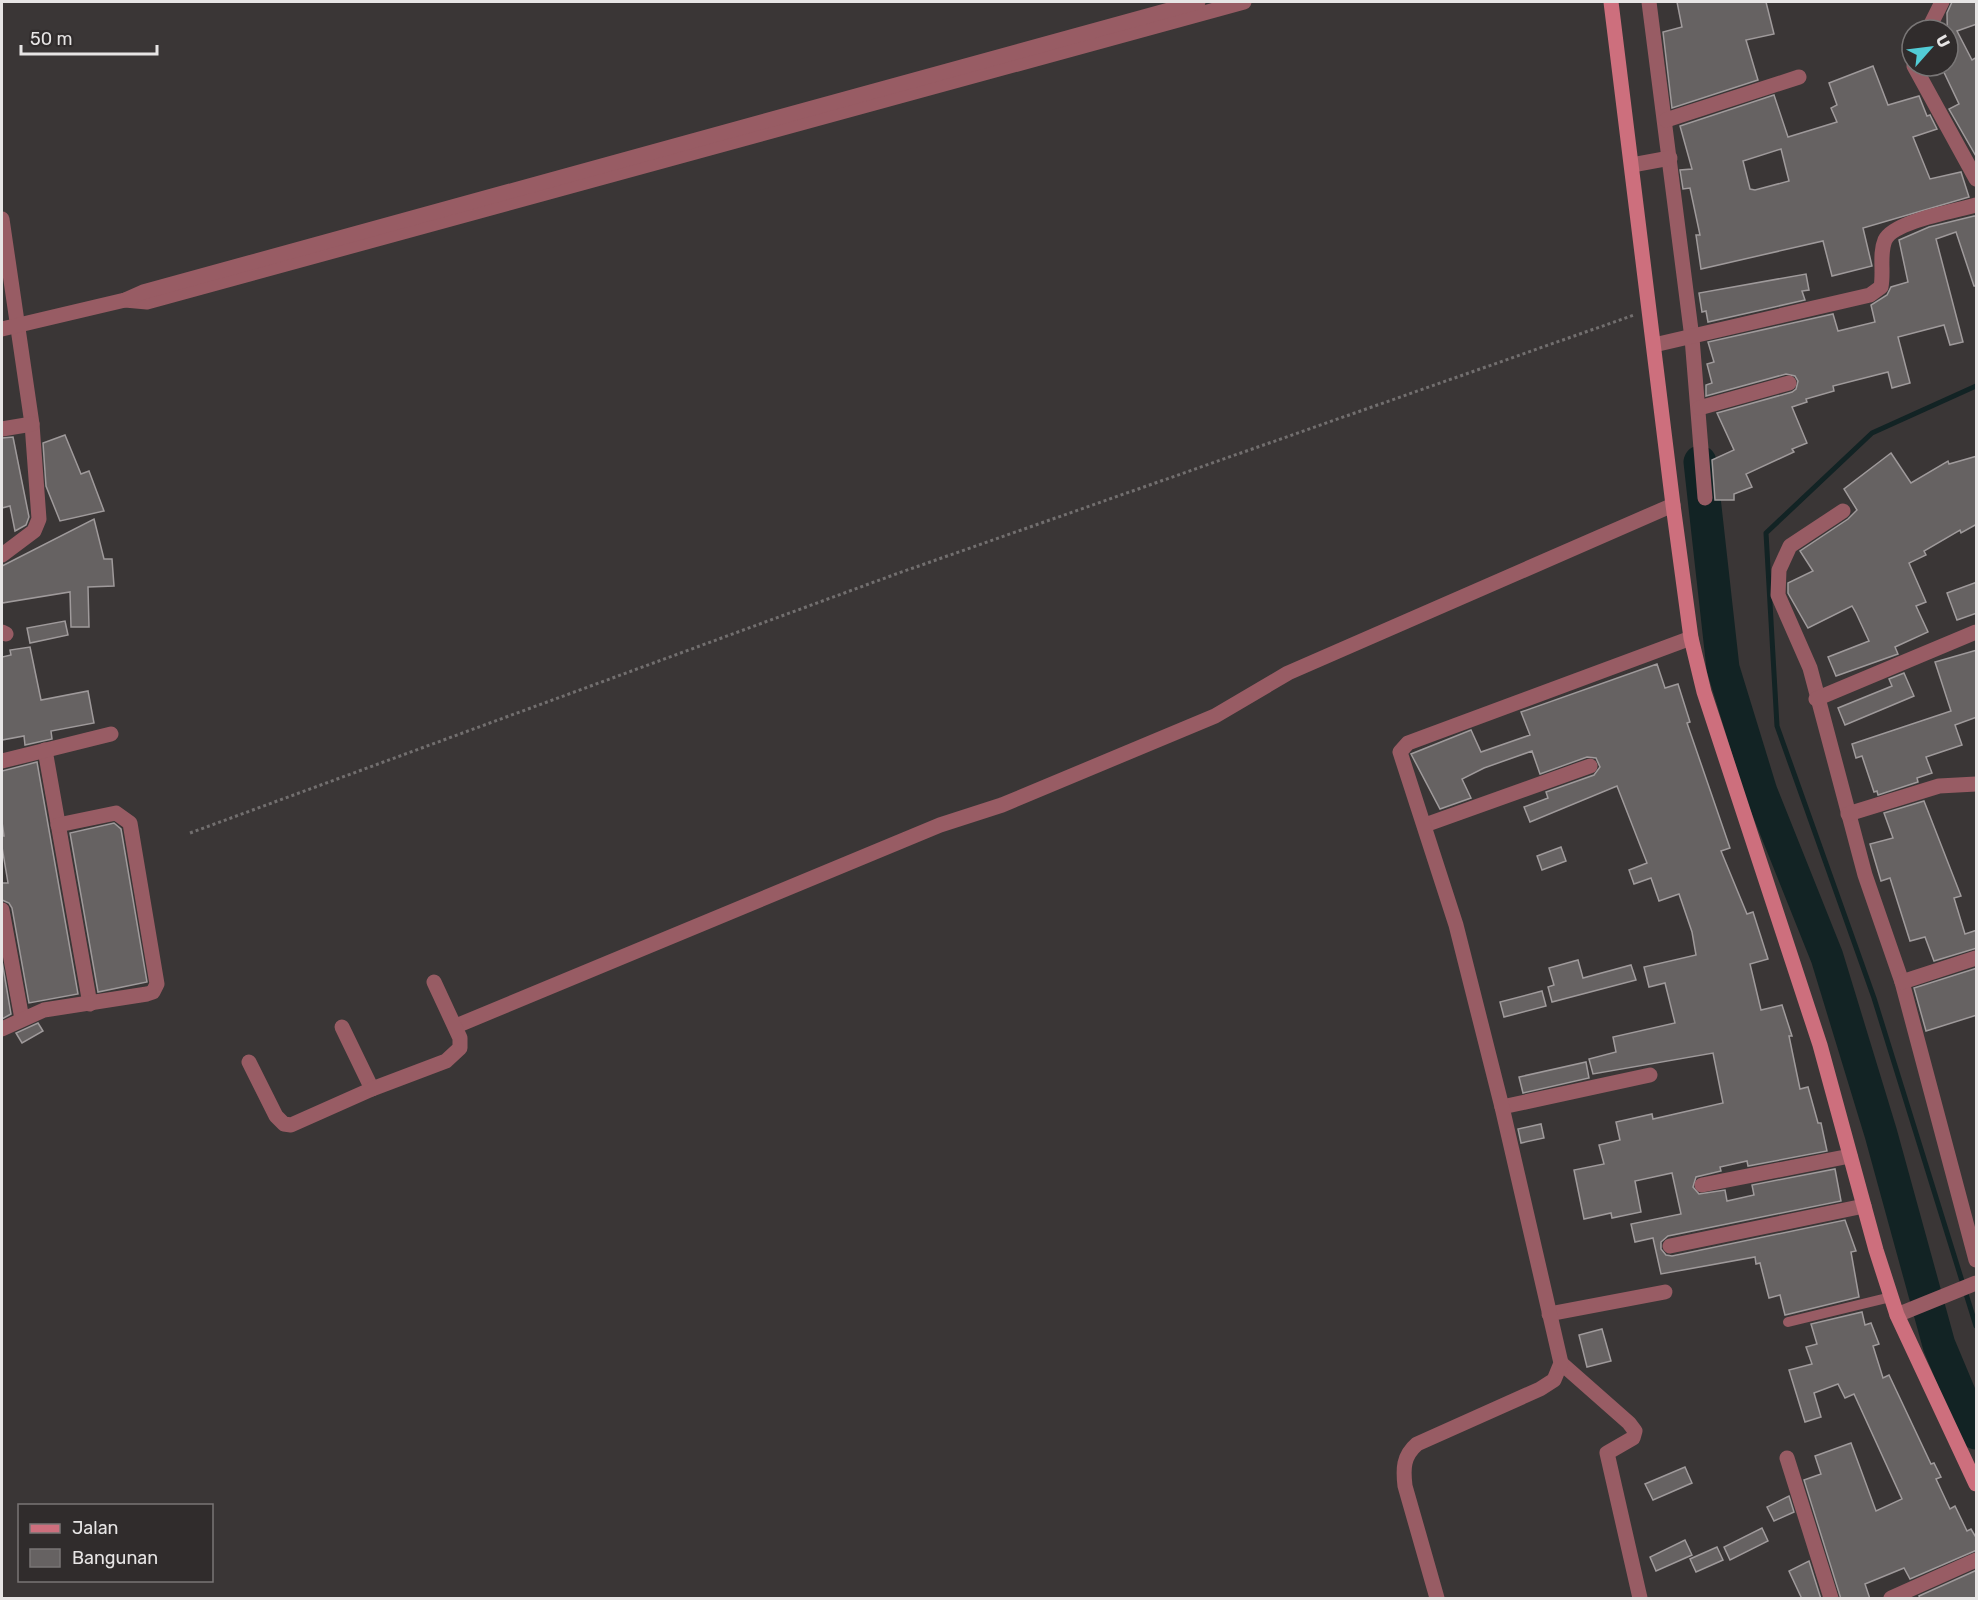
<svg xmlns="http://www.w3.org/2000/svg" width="1978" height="1600" viewBox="0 0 1978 1600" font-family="Rubik,sans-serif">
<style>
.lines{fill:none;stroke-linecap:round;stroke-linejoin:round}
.stream{stroke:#122324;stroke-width:5}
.river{stroke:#122324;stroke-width:33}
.building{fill:#666262;stroke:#9f9a9b;stroke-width:1.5;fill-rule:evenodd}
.path{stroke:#726f6f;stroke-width:3;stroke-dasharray:3 3;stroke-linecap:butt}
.lane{stroke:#985c64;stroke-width:10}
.street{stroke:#985c64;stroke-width:15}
.secondary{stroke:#cd6f7d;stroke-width:15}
</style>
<rect width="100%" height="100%" fill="#3a3636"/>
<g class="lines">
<path class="stream" d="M1976,386L1872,433L1766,533L1777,726L1874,998L1976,1326"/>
<path class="river" d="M1700,462L1723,668L1761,792L1827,957L1881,1134L1939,1345L1976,1433"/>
</g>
<g class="building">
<path d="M1677,2H1766L1774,34L1746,40L1758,80L1672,108L1663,32L1682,27Z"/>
<path d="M1952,2H1977V24L1957,31L1972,60L1977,57V158L1949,109L1959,104L1941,66H1948L1947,13Z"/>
<path d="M1873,66L1888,105L1919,96L1927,116L1930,115L1937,129L1913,137L1930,179L1961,172L1969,197L1863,228L1872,266L1832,276L1823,241L1701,269L1696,235H1700L1690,188L1683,189L1680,170L1692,169L1680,126L1774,95L1788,137L1837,122L1831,108L1837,105L1829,83ZM1781,149L1789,181L1755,190L1750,189L1743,161Z"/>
<path d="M1974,216H1977V286H1974L1956,232L1936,239L1963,342L1950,345L1944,325L1898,337L1910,383L1892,388L1888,372L1833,386L1834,391L1806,399L1807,402L1792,407L1807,443L1792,449L1794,452L1746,474L1752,487L1734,494V500H1715L1712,460L1734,450L1717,413L1792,392L1796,389L1798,381L1795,376L1786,374L1706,396V385L1712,383L1707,364L1714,362L1708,342L1833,314L1838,331L1875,322L1871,305L1887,295L1891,287L1908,282L1899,240L1929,227Z"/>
<path d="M1806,274L1809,290L1802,291L1805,300L1708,322L1706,311L1702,312L1699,293Z"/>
<path d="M65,435L81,474L89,471L104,511L60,521L46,486L43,443Z"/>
<path d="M13,437L29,517L26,525L15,531L10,506L2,508V438Z"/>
<path d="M1891,453L1911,483L1948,461L1949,464L1977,456V524L1961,533L1960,530L1924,551L1926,555L1909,563L1926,602L1916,606L1928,632L1895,647L1898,654L1836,676L1828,657L1869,641L1856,613L1852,606L1808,628L1788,593V583L1813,571L1800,551L1848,519L1857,510L1844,489Z"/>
<path d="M94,519L104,559H112L114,586L88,587L89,627H71L70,592L2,603V566Z"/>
<path d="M1977,582V613L1957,620L1947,593Z"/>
<path d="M65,621L68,635L30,643L27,628Z"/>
<path d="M30,647L41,700L88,691L94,723L51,731L52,739L25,745L24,736L2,740V657L11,655L10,650Z"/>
<path d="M1977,650V717L1955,725L1962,745L1926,757L1932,773L1917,778L1918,782L1878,795L1877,791L1874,792L1862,756L1856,758L1852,744L1951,711L1935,662Z"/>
<path d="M1657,664L1665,688L1678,684L1690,722L1687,723L1730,848L1721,851L1747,914L1753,912L1768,959L1750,964L1761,1010L1782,1005L1792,1036H1789L1800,1089L1808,1087L1818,1123H1821L1827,1151L1748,1166L1747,1161L1720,1167L1721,1171L1696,1177L1693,1187L1699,1194L1725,1190L1727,1201L1754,1195L1752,1185L1835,1169L1841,1201L1668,1236L1661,1242V1249L1666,1255L1672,1256L1845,1220L1856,1251L1851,1252L1859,1297L1785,1315L1780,1295L1769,1298L1760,1263L1756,1264L1755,1257L1661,1274L1653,1238L1635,1242L1631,1224L1681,1214L1672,1173L1635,1181L1641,1212L1612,1218L1611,1213L1584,1219L1574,1170L1604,1164L1599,1145L1620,1140L1616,1122L1652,1114L1653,1119L1723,1103L1713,1053L1593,1074L1589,1059L1616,1052L1613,1037L1675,1023L1665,983L1649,987L1644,967L1696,955L1692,932L1679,894L1659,901L1651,878L1634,884L1629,870L1647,863L1617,786L1530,822L1524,807L1548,798L1546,792L1594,775L1600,767L1596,758L1587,757L1540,774L1532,751L1484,768L1462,779L1471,798L1440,809L1411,754L1471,730L1481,752L1530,735L1521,712Z"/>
<path d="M1904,673L1914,696L1845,725L1838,708L1892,686L1889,679Z"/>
<path d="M37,762L78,994L29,1003L12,908L9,903L2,900V883H8L2,847V836H4L2,822V771Z"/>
<path d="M1924,801L1961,896L1954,898L1965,934L1977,930V948L1934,961L1925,937L1910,941L1890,878L1881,881L1870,844L1893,838L1884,813Z"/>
<path d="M114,823L121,829L147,982L98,992L70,833Z"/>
<path d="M1561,847L1566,861L1542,870L1537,856Z"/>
<path d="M1578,960L1583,978L1631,965L1636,980L1552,1002L1548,987L1554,985L1549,968Z"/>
<path d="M2,961L11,1014L2,1019Z"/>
<path d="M1977,968V1015L1926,1031L1914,988Z"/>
<path d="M1542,991L1546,1006L1504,1017L1500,1002Z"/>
<path d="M38,1023L43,1031L22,1043L16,1033Z"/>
<path d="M1586,1062L1589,1078L1523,1093L1519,1077Z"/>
<path d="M1541,1124L1544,1138L1521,1143L1518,1129Z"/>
<path d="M1862,1312L1865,1325L1871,1323L1879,1344L1873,1346L1883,1378L1889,1375L1931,1464L1934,1463L1941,1477L1936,1479L1950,1509L1955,1506L1967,1531L1971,1529L1977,1539V1550L1910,1579L1904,1568L1865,1584L1870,1599H1841L1804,1480L1821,1474L1815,1456L1851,1443L1876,1511L1902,1499L1854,1394L1845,1398L1838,1384L1814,1393L1821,1417L1805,1422L1789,1370L1812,1364L1806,1347L1817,1344L1811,1324Z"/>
<path d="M1602,1329L1611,1361L1587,1367L1579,1335Z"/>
<path d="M1685,1467L1692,1483L1653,1500L1645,1484Z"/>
<path d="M1789,1496L1794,1512L1774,1521L1767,1507Z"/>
<path d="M1762,1528L1768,1541L1730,1560L1724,1547Z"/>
<path d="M1685,1540L1692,1555L1656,1571L1650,1557Z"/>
<path d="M1717,1547L1723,1560L1696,1572L1690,1559Z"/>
<path d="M1809,1561L1821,1599H1802L1789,1571Z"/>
<path d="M1977,1570V1599H1920L1919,1596Z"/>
</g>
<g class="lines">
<path class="path" d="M190,833L896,574L1634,315"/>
<path class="lane" d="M1788,1322L1891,1297"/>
<g class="street">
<path d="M1649,2L1692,338L1705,498"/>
<path d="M1928,30L1942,2"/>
<path d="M1914,66L1976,179"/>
<path d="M1666,120L1799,77"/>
<path d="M1632,165L1670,158"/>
<path d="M2,219L32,424L39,519L34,531L2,555"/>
<path d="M125,300L147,302L1244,2"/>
<path d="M2,329L125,300L143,292L1198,2"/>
<path d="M1654,345L1870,295L1881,287C1884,272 1879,254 1885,240C1894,221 1956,211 1976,205"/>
<path d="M1699,408L1789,383"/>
<path d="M2,429L32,424"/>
<path d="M1843,511L1790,546L1779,570L1778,595L1810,668L1865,875L1902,982L1976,1260"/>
<path d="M2,632L6,634"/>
<path d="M1816,699L1976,632"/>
<path d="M45,750L90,1004"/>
<path d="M2,761L111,734"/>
<path d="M1848,814L1939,786L1976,784"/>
<path d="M1425,825L1590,766"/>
<path d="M2,910L22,1019"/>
<path d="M1902,982L1976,958"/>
<path d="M456,1026L940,825L1002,805L1215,716L1288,673L1673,505"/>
<path d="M342,1027L372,1089"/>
<path d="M2,1029L44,1010L147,994L153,992L157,984L130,823L116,813L58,825"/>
<path d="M249,1062L276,1116L284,1124L291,1125L372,1089L446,1061L460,1048V1038L434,982"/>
<path d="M1502,1107L1650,1075"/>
<path d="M1702,1185L1850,1156"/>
<path d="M1670,1246L1864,1206"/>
<path d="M1549,1314L1665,1292"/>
<path d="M1897,1315L1976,1283"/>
<path d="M1561,1363L1629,1423L1635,1431L1633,1438L1607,1453L1640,1598"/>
<path d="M1787,1458L1831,1598"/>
<path d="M1437,1598L1405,1486C1403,1469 1403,1456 1417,1444L1540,1389L1554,1380L1561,1363L1502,1107L1456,925L1400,752L1408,743L1691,638"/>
<path d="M1891,1598L1976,1560"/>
</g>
<path class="secondary" d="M1611,2L1673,505L1691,638L1704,692L1820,1045L1876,1250L1897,1315L1976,1484"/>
</g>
<rect width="1978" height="1600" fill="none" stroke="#e7e5e5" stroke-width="6"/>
<rect x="18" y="1504" width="195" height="78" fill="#302c2c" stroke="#797676" stroke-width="1.5"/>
<rect x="30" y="1524" width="30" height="9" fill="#cd6f7d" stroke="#797676" stroke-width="1.5"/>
<text x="72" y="1534" font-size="18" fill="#e7e5e5">Jalan</text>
<rect x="30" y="1549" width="30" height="18" fill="#666262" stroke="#797676" stroke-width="1.5"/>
<text x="72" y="1564" font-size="18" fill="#e7e5e5">Bangunan</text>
<g transform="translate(1930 48) rotate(62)"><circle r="28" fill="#302c2c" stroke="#797676" stroke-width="1.5"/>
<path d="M0-4.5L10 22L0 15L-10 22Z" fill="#52ccd6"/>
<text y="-9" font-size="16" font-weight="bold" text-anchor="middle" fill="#e7e5e5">U</text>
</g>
<path d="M21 45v9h136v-9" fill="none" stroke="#e7e5e5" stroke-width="3"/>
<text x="30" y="45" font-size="18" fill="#e7e5e5" stroke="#302c2c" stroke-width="4.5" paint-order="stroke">50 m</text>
</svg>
